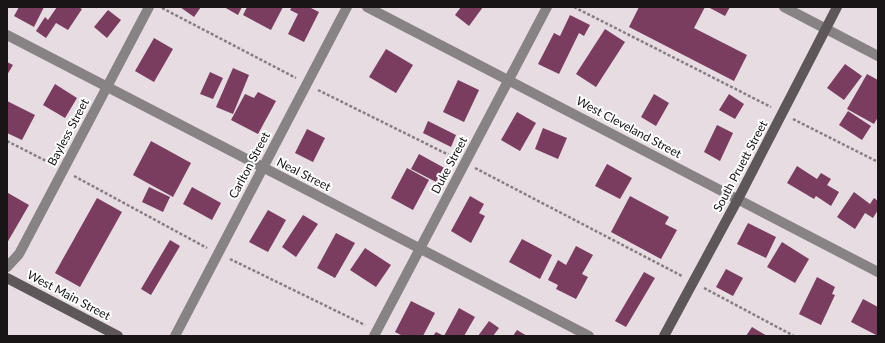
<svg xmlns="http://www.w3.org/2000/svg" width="885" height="343" viewBox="0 0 885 343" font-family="Lato,sans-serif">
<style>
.building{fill:#7a3d60}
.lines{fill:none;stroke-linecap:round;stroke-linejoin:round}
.path{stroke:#867f82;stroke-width:2.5;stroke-dasharray:3 2;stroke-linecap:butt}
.street{stroke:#878385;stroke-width:10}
.secondary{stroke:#5e575a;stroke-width:10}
.labels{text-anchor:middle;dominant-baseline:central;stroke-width:4;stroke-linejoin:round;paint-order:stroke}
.street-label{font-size:12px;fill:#191517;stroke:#fff}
</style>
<rect width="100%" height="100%" fill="#e7dce1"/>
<g class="building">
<path d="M19,7H44L34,27L14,16Z"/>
<path d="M57,7H78L82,9L68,30L56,23L46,38L36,31L45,17L48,20Z"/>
<path d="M180,7H201L194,17Z"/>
<path d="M224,7H242L238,15Z"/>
<path d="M247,7H283L271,30L243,15Z"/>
<path d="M292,7H309L319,12L304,42L288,34L298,14L290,10Z"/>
<path d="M461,7H483L469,26L455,15Z"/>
<path d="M639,7H705L694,28L747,55L734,81L629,27Z"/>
<path d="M708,7H730L725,16Z"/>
<path d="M108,10L121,20L107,38L94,27Z"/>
<path d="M570,15L590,25L584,36L579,33L559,74L538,64L554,33L560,36Z"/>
<path d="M605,29L625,42L596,87L576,74Z"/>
<path d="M154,38L173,49L154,82L135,71Z"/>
<path d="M386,49L413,65L396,93L369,77Z"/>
<path d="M7,62L13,65L7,75Z"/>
<path d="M845,64L862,76L844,100L827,88Z"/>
<path d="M233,68L249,75L233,114L216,107Z"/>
<path d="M210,72L223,78L213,99L200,94Z"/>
<path d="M867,74L878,80V117L874,124L847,109Z"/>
<path d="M458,80L479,90L464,122L443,112Z"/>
<path d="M55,84L77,98L65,118L43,105Z"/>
<path d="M258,92L276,101L258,134L231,120L245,94L254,98Z"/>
<path d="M654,94L669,103L656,126L641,117Z"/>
<path d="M729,94L744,104L735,119L719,110Z"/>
<path d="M7,101L35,115L22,140L7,133Z"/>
<path d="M848,111L871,126L862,140L839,125Z"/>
<path d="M517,112L536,123L520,151L501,140Z"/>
<path d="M428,121L456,135L451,147L423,133Z"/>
<path d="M717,125L733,133L720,161L704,152Z"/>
<path d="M543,128L567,138L558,159L535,149Z"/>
<path d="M307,129L325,138L313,162L295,153Z"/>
<path d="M151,141L191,163L173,197L133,175Z"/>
<path d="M419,154L448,170L440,184L411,169Z"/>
<path d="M607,164L632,178L620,199L595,186Z"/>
<path d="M797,166L817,179L821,173L831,179L827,185L839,192L831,206L816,196L814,199L787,183Z"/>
<path d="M407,168L429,180L413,210L391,198Z"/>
<path d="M149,187L170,197L163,212L142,202Z"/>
<path d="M192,187L221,203L212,220L183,204Z"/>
<path d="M854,192L870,204L874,198L878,201V210L873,218L865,213L855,229L837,217Z"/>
<path d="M8,193L29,205L7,243V195Z"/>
<path d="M470,196L484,204L479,213L485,216L471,243L451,231Z"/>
<path d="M630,196L669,217L665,224L677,230L661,259L611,232Z"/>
<path d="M97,198L122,212L80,287L55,273Z"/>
<path d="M268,210L286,220L268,252L249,242Z"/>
<path d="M303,215L318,224L296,257L282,247Z"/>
<path d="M748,223L776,237L766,258L737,244Z"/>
<path d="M336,233L355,243L335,278L317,268Z"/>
<path d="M522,239L552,255L540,279L509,262Z"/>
<path d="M170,240L180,246L151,295L141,289Z"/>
<path d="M782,242L809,259L795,283L767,267Z"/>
<path d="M576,246L593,255L582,274L588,277L576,299L556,289L558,285L548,280L558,260L566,265Z"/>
<path d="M365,248L391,265L376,287L350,270Z"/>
<path d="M726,269L743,278L733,296L716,287Z"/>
<path d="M644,272L655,278L626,327L615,321Z"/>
<path d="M817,277L835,287L832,294L835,295L821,325L799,314Z"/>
<path d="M863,299L878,307V336L851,322Z"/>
<path d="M411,301L435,313L423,336H403L395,332Z"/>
<path d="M459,308L475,317L464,336H433L436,332L444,336Z"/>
<path d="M489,321L499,328L493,336H478Z"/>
<path d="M752,327L767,336H746Z"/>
<path d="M517,330L527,336H513Z"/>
</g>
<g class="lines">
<g class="path">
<path d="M574,7L771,107"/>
<path d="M162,8L296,78"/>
<path d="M318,90L455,158"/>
<path d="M793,119L878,162"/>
<path d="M7,141L52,164"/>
<path d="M475,168L682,276"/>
<path d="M74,176L207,248"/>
<path d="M230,259L365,325"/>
<path d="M704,288L794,336"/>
</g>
<g class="street">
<path d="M367,7L878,272"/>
<path d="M784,7L878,56"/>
<path d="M7,35L589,336"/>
<path d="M7,267L19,254L149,7"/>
<path d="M175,336L347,7"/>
<path d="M374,336L547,7"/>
</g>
<g class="secondary">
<path d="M7,278L118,336"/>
<path d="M664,336L738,199L837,7"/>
</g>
</g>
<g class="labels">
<g class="street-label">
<text transform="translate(629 127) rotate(28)">West Cleveland Street</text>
<text transform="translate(68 132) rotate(-62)">Bayless Street</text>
<text transform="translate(249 165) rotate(-62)">Carlton Street</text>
<text transform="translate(449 165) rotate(-62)">Duke Street</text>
<text transform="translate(740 166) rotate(-62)">South Pruett Street</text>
<text transform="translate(304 174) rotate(27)">Neal Street</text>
<text transform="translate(69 295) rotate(28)">West Main Street</text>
</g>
</g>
<rect width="885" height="343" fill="none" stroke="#191517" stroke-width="16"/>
</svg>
